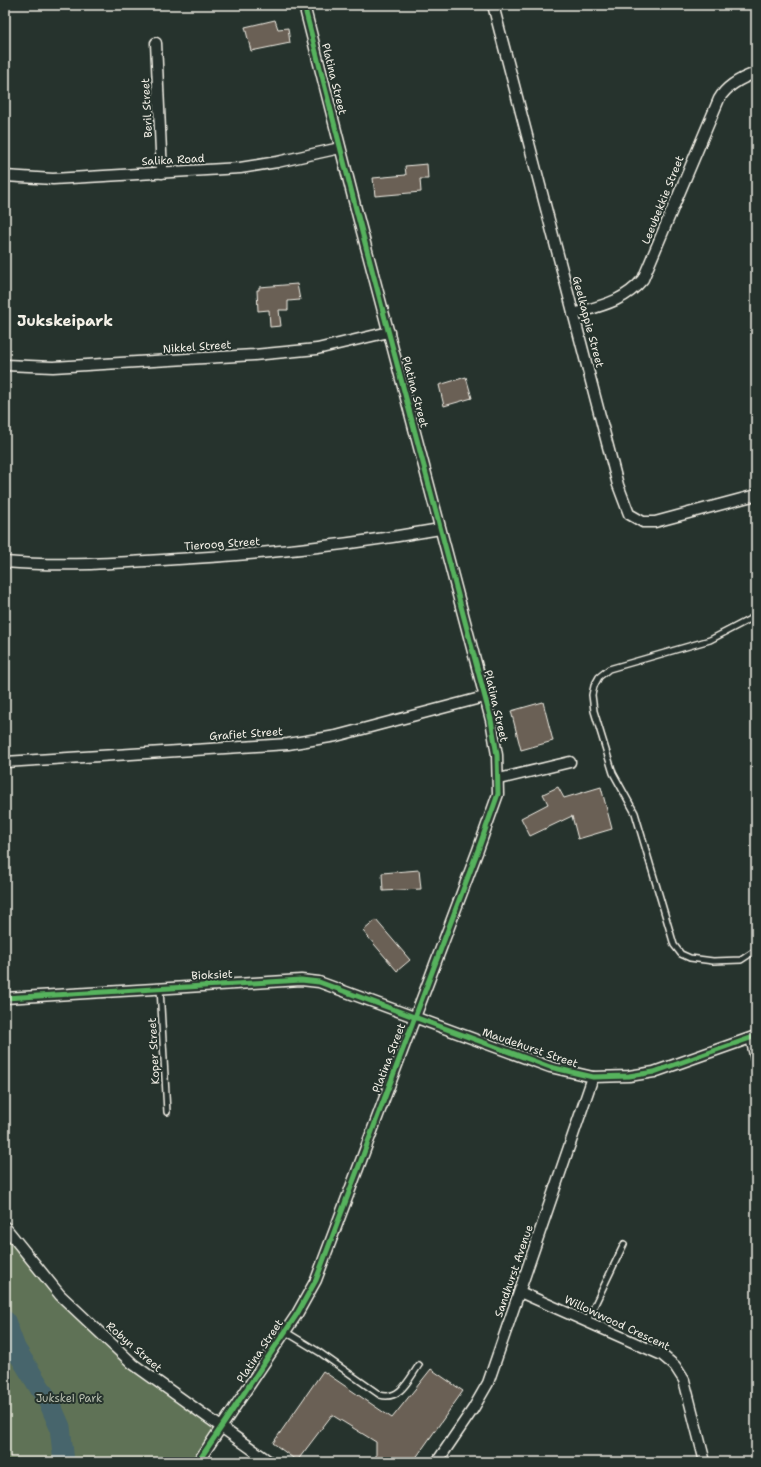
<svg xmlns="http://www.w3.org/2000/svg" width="761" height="1467" viewBox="0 0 761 1467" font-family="'Shantell Sans',sans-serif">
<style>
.green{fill:#5e7256;stroke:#a9b29f}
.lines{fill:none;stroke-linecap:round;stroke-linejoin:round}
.river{stroke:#46656c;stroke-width:21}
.building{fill:#6b6055;stroke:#f4f1e8}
.lane-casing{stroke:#f4f1e8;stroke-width:8}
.street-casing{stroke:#f4f1e8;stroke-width:13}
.lane{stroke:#26332d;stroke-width:5}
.street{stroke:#26332d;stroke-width:10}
.cycleway-casing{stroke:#26332d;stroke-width:8}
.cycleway{stroke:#56b35d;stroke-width:5}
.labels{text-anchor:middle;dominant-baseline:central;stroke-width:4;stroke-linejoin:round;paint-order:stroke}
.street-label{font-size:11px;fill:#f4f1e8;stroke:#26332d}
.park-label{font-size:11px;fill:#b8beae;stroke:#26332d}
.district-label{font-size:15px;font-weight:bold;fill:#f4f1e8;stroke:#26332d}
</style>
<rect width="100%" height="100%" fill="#26332d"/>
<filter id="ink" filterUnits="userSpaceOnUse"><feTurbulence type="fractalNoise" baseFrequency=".025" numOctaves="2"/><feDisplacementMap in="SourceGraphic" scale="8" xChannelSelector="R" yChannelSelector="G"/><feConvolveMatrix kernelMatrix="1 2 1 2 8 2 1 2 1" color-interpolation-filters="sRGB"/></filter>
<g filter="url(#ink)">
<path class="green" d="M5,1234L57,1299L132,1369L218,1432L199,1462H5Z"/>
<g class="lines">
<path class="river" d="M5,1321L15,1348L50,1404L60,1427L64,1462"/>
</g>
<g class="building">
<path d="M275,20L278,29L288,28L290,43L251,51L245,27Z"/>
<path d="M427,164L428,179H420L421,192L375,196L373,178L406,175L405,166Z"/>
<path d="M297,284L300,300L288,301V310H279L281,326L270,327L269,310L258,311L257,290H259V287Z"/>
<path d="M466,377L472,398L444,406L439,385Z"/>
<path d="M543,702L553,741L521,750L511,711Z"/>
<path d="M558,787L564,798L601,787L612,829L578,839L572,816L530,836L521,818L548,804L543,794Z"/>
<path d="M419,870L421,889L383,891L382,873Z"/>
<path d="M376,920L410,960L397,971L363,931Z"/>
<path d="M431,1369L463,1391L413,1462H376V1442L332,1415L297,1461L273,1443L323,1371L392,1418Z"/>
</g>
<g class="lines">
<defs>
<g id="lane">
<path d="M756,616L710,640L609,669L599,677L594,686L592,695L594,711L613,773L635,813L674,945L681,954L690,958L713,961L741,960L756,950"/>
<path d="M160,988L167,1112"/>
<path d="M587,1321L624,1244"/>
<path d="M286,1332L319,1352L380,1395C400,1401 409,1379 419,1365"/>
</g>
<g id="street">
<path d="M493,5L618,485L629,514L643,522H655L756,495"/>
<path d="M156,43L162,173"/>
<path d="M5,176L53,179L240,168L277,162L340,148"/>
<path d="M573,314C600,306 624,302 643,279L719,99C727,85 741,78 756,73"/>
<path d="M5,365L53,367L254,355L317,349L389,332"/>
<path d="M5,562C63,567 120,563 178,559C267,554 351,545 440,529"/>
<path d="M5,762L288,744L336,736L484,697"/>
<path d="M499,779L570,762"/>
<path d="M5,998L301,980L319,982L550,1067L593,1077L629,1076L654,1072L756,1036"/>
<path d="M751,1038L756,1059"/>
<path d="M5,1227L60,1295L133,1364L270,1462"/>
<path d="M520,1292L662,1355L675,1366L684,1380L705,1462"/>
<path d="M198,1462L297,1314L316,1280L478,850L498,794L497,755L491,720L356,209L304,5"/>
<path d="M437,1462L473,1409L488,1383L593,1077"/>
</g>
</defs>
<use href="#lane" class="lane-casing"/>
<use href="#street" class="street-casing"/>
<use href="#lane" class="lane"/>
<use href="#street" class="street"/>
<defs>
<g id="cycleway">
<path d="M5,998L301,980L319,982L550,1067L593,1077L629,1076L654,1072L756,1036"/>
<path d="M198,1462L297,1314L316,1280L478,850L498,794L497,755L491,720L356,209L304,5"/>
</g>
</defs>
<use href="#cycleway" class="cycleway-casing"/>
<use href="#cycleway" class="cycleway"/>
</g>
</g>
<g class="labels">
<g class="street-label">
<text transform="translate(334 79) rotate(76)">Platina Street</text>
<text transform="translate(147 108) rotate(-93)">Beril Street</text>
<text transform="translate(173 160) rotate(-3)">Salika Road</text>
<text transform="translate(663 200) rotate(-68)">Leeubekkie Street</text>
<text transform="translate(588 322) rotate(75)">Geelkappie Street</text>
<text transform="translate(197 347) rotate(-4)">Nikkel Street</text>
<text transform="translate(415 392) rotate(75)">Platina Street</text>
<text transform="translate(222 544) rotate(-4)">Tieroog Street</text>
<text transform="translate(496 706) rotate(77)">Platina Street</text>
<text transform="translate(246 734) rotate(-4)">Grafiet Street</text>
<text transform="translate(212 975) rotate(-3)">Bioksiet</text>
<text transform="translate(530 1048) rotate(19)">Maudehurst Street</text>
<text transform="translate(154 1051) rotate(-93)">Koper Street</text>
<text transform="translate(389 1058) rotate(-69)">Platina Street</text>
<text transform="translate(514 1271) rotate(-71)">Sandhurst Avenue</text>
<text transform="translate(617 1323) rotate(25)">Willowwood Crescent</text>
<text transform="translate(134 1347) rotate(41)">Robyn Street</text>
<text transform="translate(260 1351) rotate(-56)">Platina Street</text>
</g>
<g class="park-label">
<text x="69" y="1398">Jukskei Park</text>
</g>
<g class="district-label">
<text x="65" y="321">Jukskeipark</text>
</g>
</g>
<rect width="761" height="1467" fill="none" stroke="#26332d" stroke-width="20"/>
<rect x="10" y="10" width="741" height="1447" fill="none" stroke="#f4f1e8" stroke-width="1.5" filter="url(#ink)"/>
</svg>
